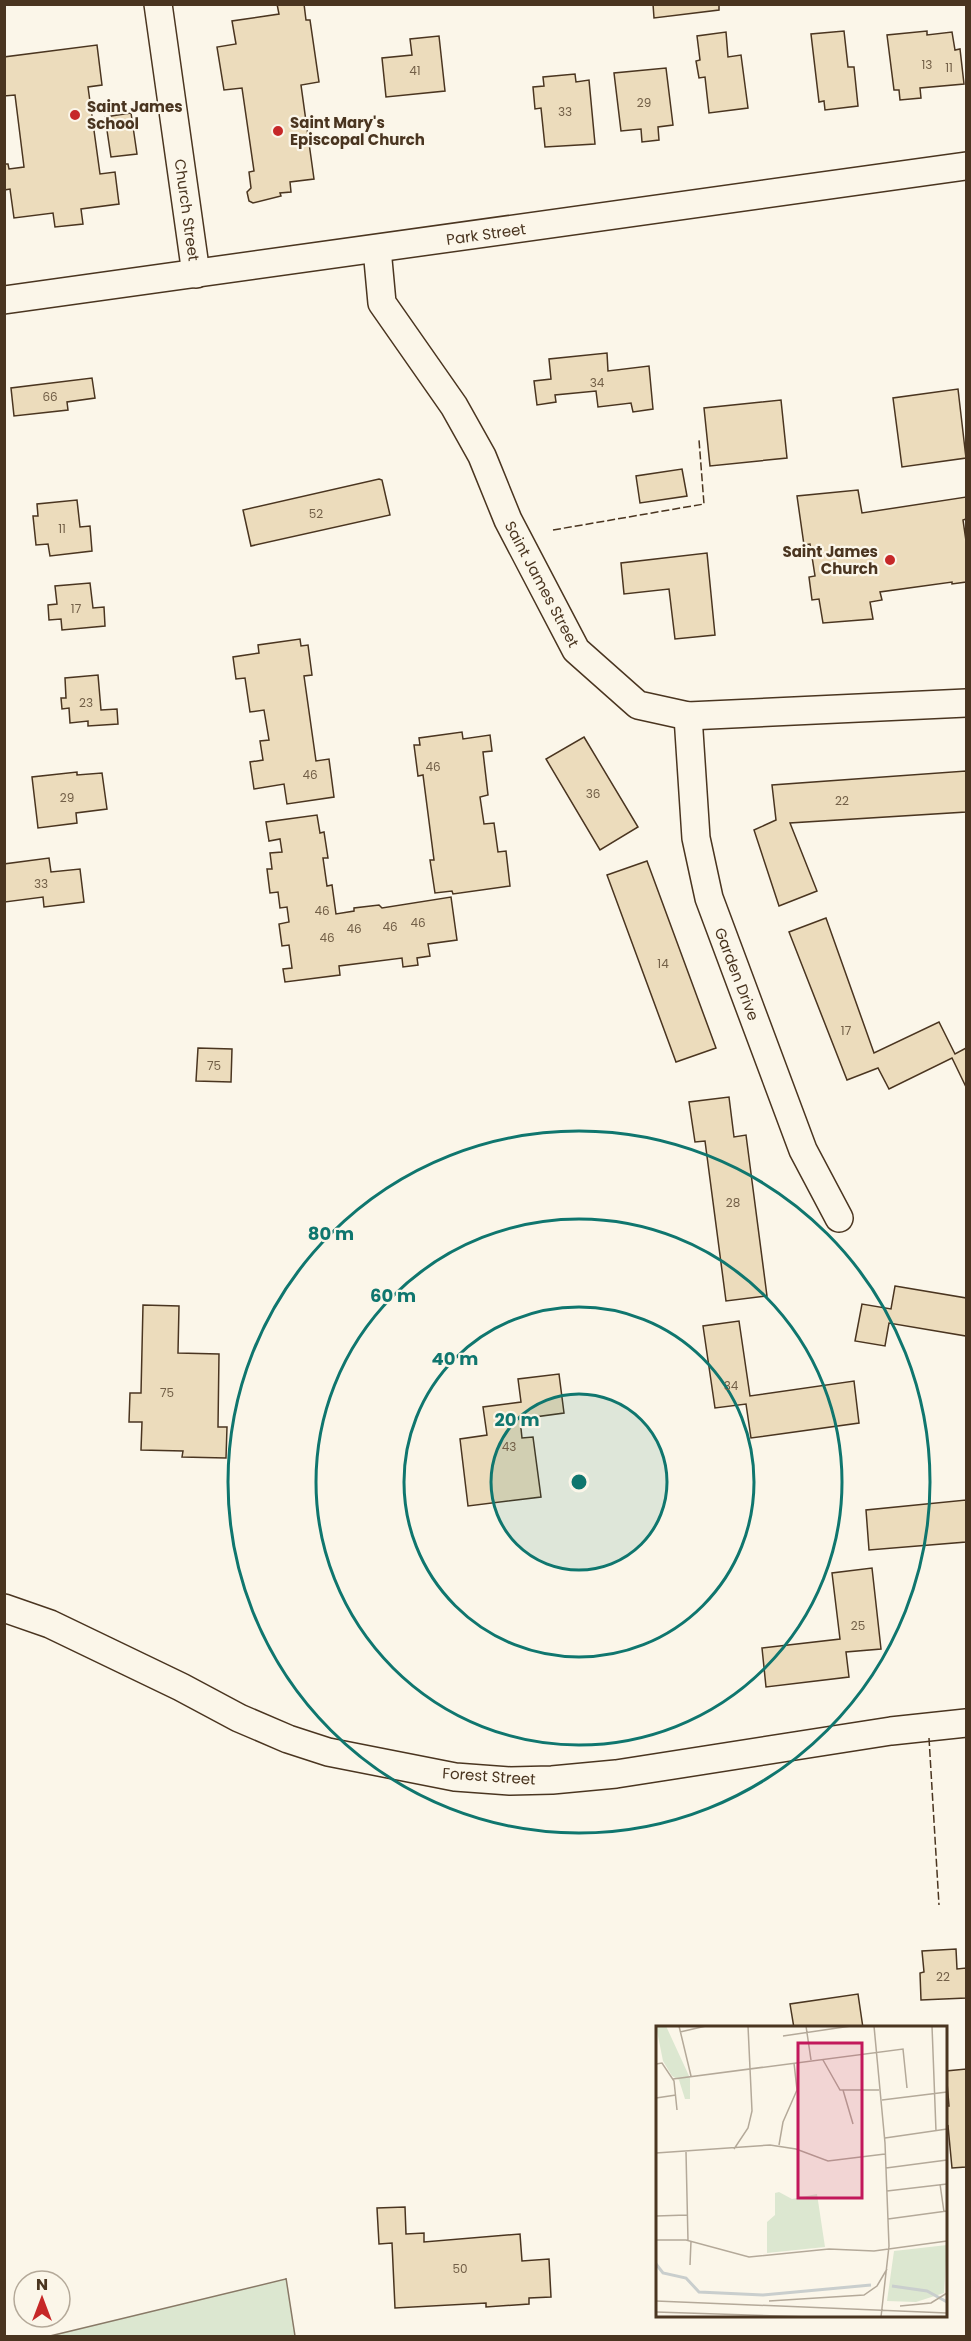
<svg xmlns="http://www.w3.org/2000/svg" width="971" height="2341" viewBox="0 0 971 2341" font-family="Poppins,sans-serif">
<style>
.green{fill:#dce7d0;stroke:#887966;stroke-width:1.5}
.building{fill:#ecdcbc;stroke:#4a3520;stroke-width:1.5}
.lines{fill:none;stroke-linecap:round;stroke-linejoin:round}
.street-casing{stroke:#4a3520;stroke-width:30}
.street{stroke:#fbf6e9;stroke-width:27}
.fence{stroke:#4a3520;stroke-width:1.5;stroke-dasharray:8 3;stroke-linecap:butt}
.ring{fill:none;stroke:#0f766e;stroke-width:3}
.poi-dot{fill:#c62828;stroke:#fbf6e9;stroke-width:2}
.labels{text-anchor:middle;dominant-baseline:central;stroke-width:4.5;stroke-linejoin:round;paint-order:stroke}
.number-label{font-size:12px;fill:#725f47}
.poi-label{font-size:15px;font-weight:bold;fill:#4a3520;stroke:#fbf6e9;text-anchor:start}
.street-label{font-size:15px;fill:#4a3520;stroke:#fbf6e9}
.inset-river{fill:none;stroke:#c9cecd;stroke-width:3}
.inset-road{fill:none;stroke:#b4a999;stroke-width:1.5}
.view{fill:#c2185b;fill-opacity:0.15;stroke:#c2185b;stroke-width:3}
.inset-edge{fill:none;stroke:#4a3520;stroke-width:3}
.centre{fill:#0f766e;stroke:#fbf6e9;stroke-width:3}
.ring-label{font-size:18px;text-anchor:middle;font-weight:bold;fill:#0f766e;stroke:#fbf6e9;stroke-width:4.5;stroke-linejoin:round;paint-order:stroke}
</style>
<rect width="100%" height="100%" fill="#fbf6e9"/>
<path class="green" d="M286,2278L295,2336H50L286,2279Z"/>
<g class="building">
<path d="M277,4H304L306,20H310L319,82L301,85L314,179L290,182L291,192L280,193L281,196L253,203L249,201L247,192L251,188L249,172L254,171L242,88L224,90L217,47L236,44L232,21L279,14Z"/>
<path d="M653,4H719V10L654,18Z"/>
<path d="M844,31L848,67H854L858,106L825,110L824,101L819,102L811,34Z"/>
<path d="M927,31V35L952,32L955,50L960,49L964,84L920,88L921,98L900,100L899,90H894L887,35Z"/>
<path d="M726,32L728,57L741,55L748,108L709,113L705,77L699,78L696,61L700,60L697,36Z"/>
<path d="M439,36L445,91L386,97L382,58L412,55L410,39Z"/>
<path d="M97,45L102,85L88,87L100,174L115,172L119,204L81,209L83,224L55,227L53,213L14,218L10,189L4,190V164H8L9,169L24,167L15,95L4,96V57Z"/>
<path d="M666,68L673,125L658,127L659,140L642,142L641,129L621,131L614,73Z"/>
<path d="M575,74L576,82L589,80L595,144L545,147L541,108L535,109L533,87L544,86L543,77Z"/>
<path d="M131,113L137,154L111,157L105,117Z"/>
<path d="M607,353L608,371L649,366L653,409L633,412L631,403L598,407L596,391L555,395L556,402L537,405L534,381L551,379L549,359Z"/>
<path d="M92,378L95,398L67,402L68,410L14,416L11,388Z"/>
<path d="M958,389L966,458L902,467L893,398Z"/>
<path d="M781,400L787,458L710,466L704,408Z"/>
<path d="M682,469L687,496L640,503L636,476Z"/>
<path d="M379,479L382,480L390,515L251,546L243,510Z"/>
<path d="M858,490L862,513L966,497V519L963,520L966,541V582L952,584V582L880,592L882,600L870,602L873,619L823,623L819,599L812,600L809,577L815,576L810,544L804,545L797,496Z"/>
<path d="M77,500L80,527L90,526L92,551L50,556L48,544L36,545L33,516H38L37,504Z"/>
<path d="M707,553L715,635L675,639L669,589L624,594L621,563Z"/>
<path d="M90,583L93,608L104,607L105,626L62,630L61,619L49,620L48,605L57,604L55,586Z"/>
<path d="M300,639L301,646L308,645L312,675L304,676L316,761L329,759L334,797L287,804L284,784L254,789L250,762L263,760L260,741L269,740L264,710L250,712L245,678L236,679L233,657L259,653L258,645Z"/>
<path d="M98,675L101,710L117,709L118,724L88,726V721L70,723L69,708L62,709L61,698H66L65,678Z"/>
<path d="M462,732L463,739L490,735L492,751L483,752L488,795L480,797L484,824L494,823L498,852L506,851L510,886L453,894L452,891L435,893L430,860H434L423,775L418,776L414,745H420L419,738Z"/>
<path d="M584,737L638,827L600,850L546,759Z"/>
<path d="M966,771V812L790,823L817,891L779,906L754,830L776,820L772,785Z"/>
<path d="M77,772V775L102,773L107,809L76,813L77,823L38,828L32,777Z"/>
<path d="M317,815L320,833L324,832L328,858H323L327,886L332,885L336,914L354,911V908L379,905L382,908L451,897L457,940L428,944L430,956L417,958L418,965L403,967L402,958L339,966L340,975L285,982L283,969L292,968L289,945L282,946L279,924L289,922L287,907L280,908L278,892L270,893L267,869H272L270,853L282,852L280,839L269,841L266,822Z"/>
<path d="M49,858L51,872L80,869L84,902L44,907L43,897L5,902L4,864Z"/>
<path d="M647,861L716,1048L676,1062L607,875Z"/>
<path d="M826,918L874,1053L939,1022L955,1054L966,1048V1087L952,1058L889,1089L878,1068L847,1080L789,932Z"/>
<path d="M198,1048L232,1049L231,1082L196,1081Z"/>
<path d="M729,1097L734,1137L746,1135L767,1296L726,1301L705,1141L695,1142L689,1102Z"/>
<path d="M895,1286L966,1298V1336L889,1323L885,1346L855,1341L862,1304L891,1309Z"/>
<path d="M143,1305L179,1306L178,1353L219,1354L218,1427H227L226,1458L182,1457L183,1451L141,1450L142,1422H129L130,1393H141Z"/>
<path d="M739,1321L750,1396L854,1381L859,1423L751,1438L746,1404L715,1408L703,1326Z"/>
<path d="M559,1374L564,1413L520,1419L522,1438L533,1437L541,1497L468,1506L460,1439L487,1435L483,1407L521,1402L518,1379Z"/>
<path d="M966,1500V1542L869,1550L866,1510Z"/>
<path d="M872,1568L881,1649L846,1652L849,1677L766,1687L762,1648L840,1639L832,1573Z"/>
<path d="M956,1949L957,1969L966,1968V1998L921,2000L920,1973L924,1972L922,1951Z"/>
<path d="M858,1994L863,2028H794L790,2004Z"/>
<path d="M966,2069V2167L952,2168L948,2126L946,2127V2106H949L946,2071Z"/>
<path d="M405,2207L406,2234L424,2233V2242L520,2234L522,2261L549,2259L551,2297L529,2298V2304L486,2307V2303L395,2308L392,2243L379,2244L377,2208Z"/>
</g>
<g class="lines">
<defs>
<g id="street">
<path d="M158,4L196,274"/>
<path d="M377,249L382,303L454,406L482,456L508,520L576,650L638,705L688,716L966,703"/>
<path d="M4,300L966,166"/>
<path d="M688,716L696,838L709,898L803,1150L839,1218"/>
<path d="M4,1608L50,1624L181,1687L239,1718L288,1739L328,1752L455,1777L510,1781L552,1780L616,1774L891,1731L966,1723"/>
</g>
</defs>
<use href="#street" class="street-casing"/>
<use href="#street" class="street"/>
<g class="fence">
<path d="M553,530L704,504L699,440"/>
<path d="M929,1738L939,1905"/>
</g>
</g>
<circle cx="579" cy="1482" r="88" fill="#0f766e" fill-opacity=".12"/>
<g class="ring">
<circle cx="579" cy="1482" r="88"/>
<circle cx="579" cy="1482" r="175"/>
<circle cx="579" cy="1482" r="263"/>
<circle cx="579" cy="1482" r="351"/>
</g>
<g class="poi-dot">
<circle cx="75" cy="115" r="6"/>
<circle cx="278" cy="131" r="6"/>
<circle cx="890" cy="560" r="6"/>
</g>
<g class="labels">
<g class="number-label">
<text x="927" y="64">13</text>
<text x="949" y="67">11</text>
<text x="415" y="70">41</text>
<text x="644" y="102">29</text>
<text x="565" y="111">33</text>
<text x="597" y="382">34</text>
<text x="50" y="396">66</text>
<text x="316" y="513">52</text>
<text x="62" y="528">11</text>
<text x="76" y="608">17</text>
<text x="86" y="702">23</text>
<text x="433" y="766">46</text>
<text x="310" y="774">46</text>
<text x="593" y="793">36</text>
<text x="67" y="797">29</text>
<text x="842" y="800">22</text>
<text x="41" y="883">33</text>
<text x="322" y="910">46</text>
<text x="418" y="922">46</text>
<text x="390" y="926">46</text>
<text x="354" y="928">46</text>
<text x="327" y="937">46</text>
<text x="663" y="963">14</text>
<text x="846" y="1030">17</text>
<text x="214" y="1065">75</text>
<text x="733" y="1202">28</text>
<text x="731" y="1385">34</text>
<text x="167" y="1392">75</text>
<text x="509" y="1446">43</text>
<text x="858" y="1625">25</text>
<text x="943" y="1976">22</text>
<text x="460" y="2268">50</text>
</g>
<g class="poi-label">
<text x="87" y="106">Saint James<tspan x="87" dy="17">School</tspan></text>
<text x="290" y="122">Saint Mary's<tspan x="290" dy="17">Episcopal Church</tspan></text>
<text x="878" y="551" text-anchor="end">Saint James<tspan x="878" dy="17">Church</tspan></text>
</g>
<g class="street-label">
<text transform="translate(187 210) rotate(82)">Church Street</text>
<text transform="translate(486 234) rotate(-8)">Park Street</text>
<text transform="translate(542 584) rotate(62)">Saint James Street</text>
<text transform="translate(737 974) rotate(69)">Garden Drive</text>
<text transform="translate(489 1776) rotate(4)">Forest Street</text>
</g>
</g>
<g transform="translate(656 2026)">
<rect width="291" height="291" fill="#fbf6e9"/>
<path d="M0,0H10L34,52V73H29L23,54L16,50L7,35ZM123,166L136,173L161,168L169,221L111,227V196L119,189V167ZM291,219L288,267L260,276L231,275L238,225Z" fill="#dce7d0"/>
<path class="inset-river" d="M0,238L7,247L30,252L43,266L107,269L215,259M236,260L271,265L291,276"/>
<path class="inset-road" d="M23,0L35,50M150,0L155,34M218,0L229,117L233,220L225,291M276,0L280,105M24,6L50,0M127,10L195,0M167,34L184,64H223M0,38L6,37L18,55L21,84M17,53L247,23L251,62M187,64L197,98M0,72L20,69M226,74L291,66M229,112L291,103M123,119L127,96L141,64L138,37M78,123L92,102L96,85L92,0M30,126L32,215M0,127L114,119L140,123L172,135L229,128M230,142L291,134M284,158L288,186M231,165L291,158M0,190L31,189M232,193L291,185M0,214H30L93,231L173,223L218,225L291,215M34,239L35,215M0,275L291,287M113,275L208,269L221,260L231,243M244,280L275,277L291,267M0,286L154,291"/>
<path class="view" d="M142,17H206V172H142Z"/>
<rect width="291" height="291" class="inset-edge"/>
</g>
<circle cx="579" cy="1482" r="9" class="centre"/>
<g class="ring-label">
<text x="331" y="1240">80 m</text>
<text x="393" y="1302">60 m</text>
<text x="455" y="1365">40 m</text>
<text x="517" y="1426">20 m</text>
</g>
<rect width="971" height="2341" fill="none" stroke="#4a3520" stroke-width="12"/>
<g transform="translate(42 2299)"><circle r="28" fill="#fbf6e9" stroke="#b4a999" stroke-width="1.5"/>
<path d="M0-4.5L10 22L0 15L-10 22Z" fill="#c62828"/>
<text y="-9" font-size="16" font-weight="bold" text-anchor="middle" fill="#4a3520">N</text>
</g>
</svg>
